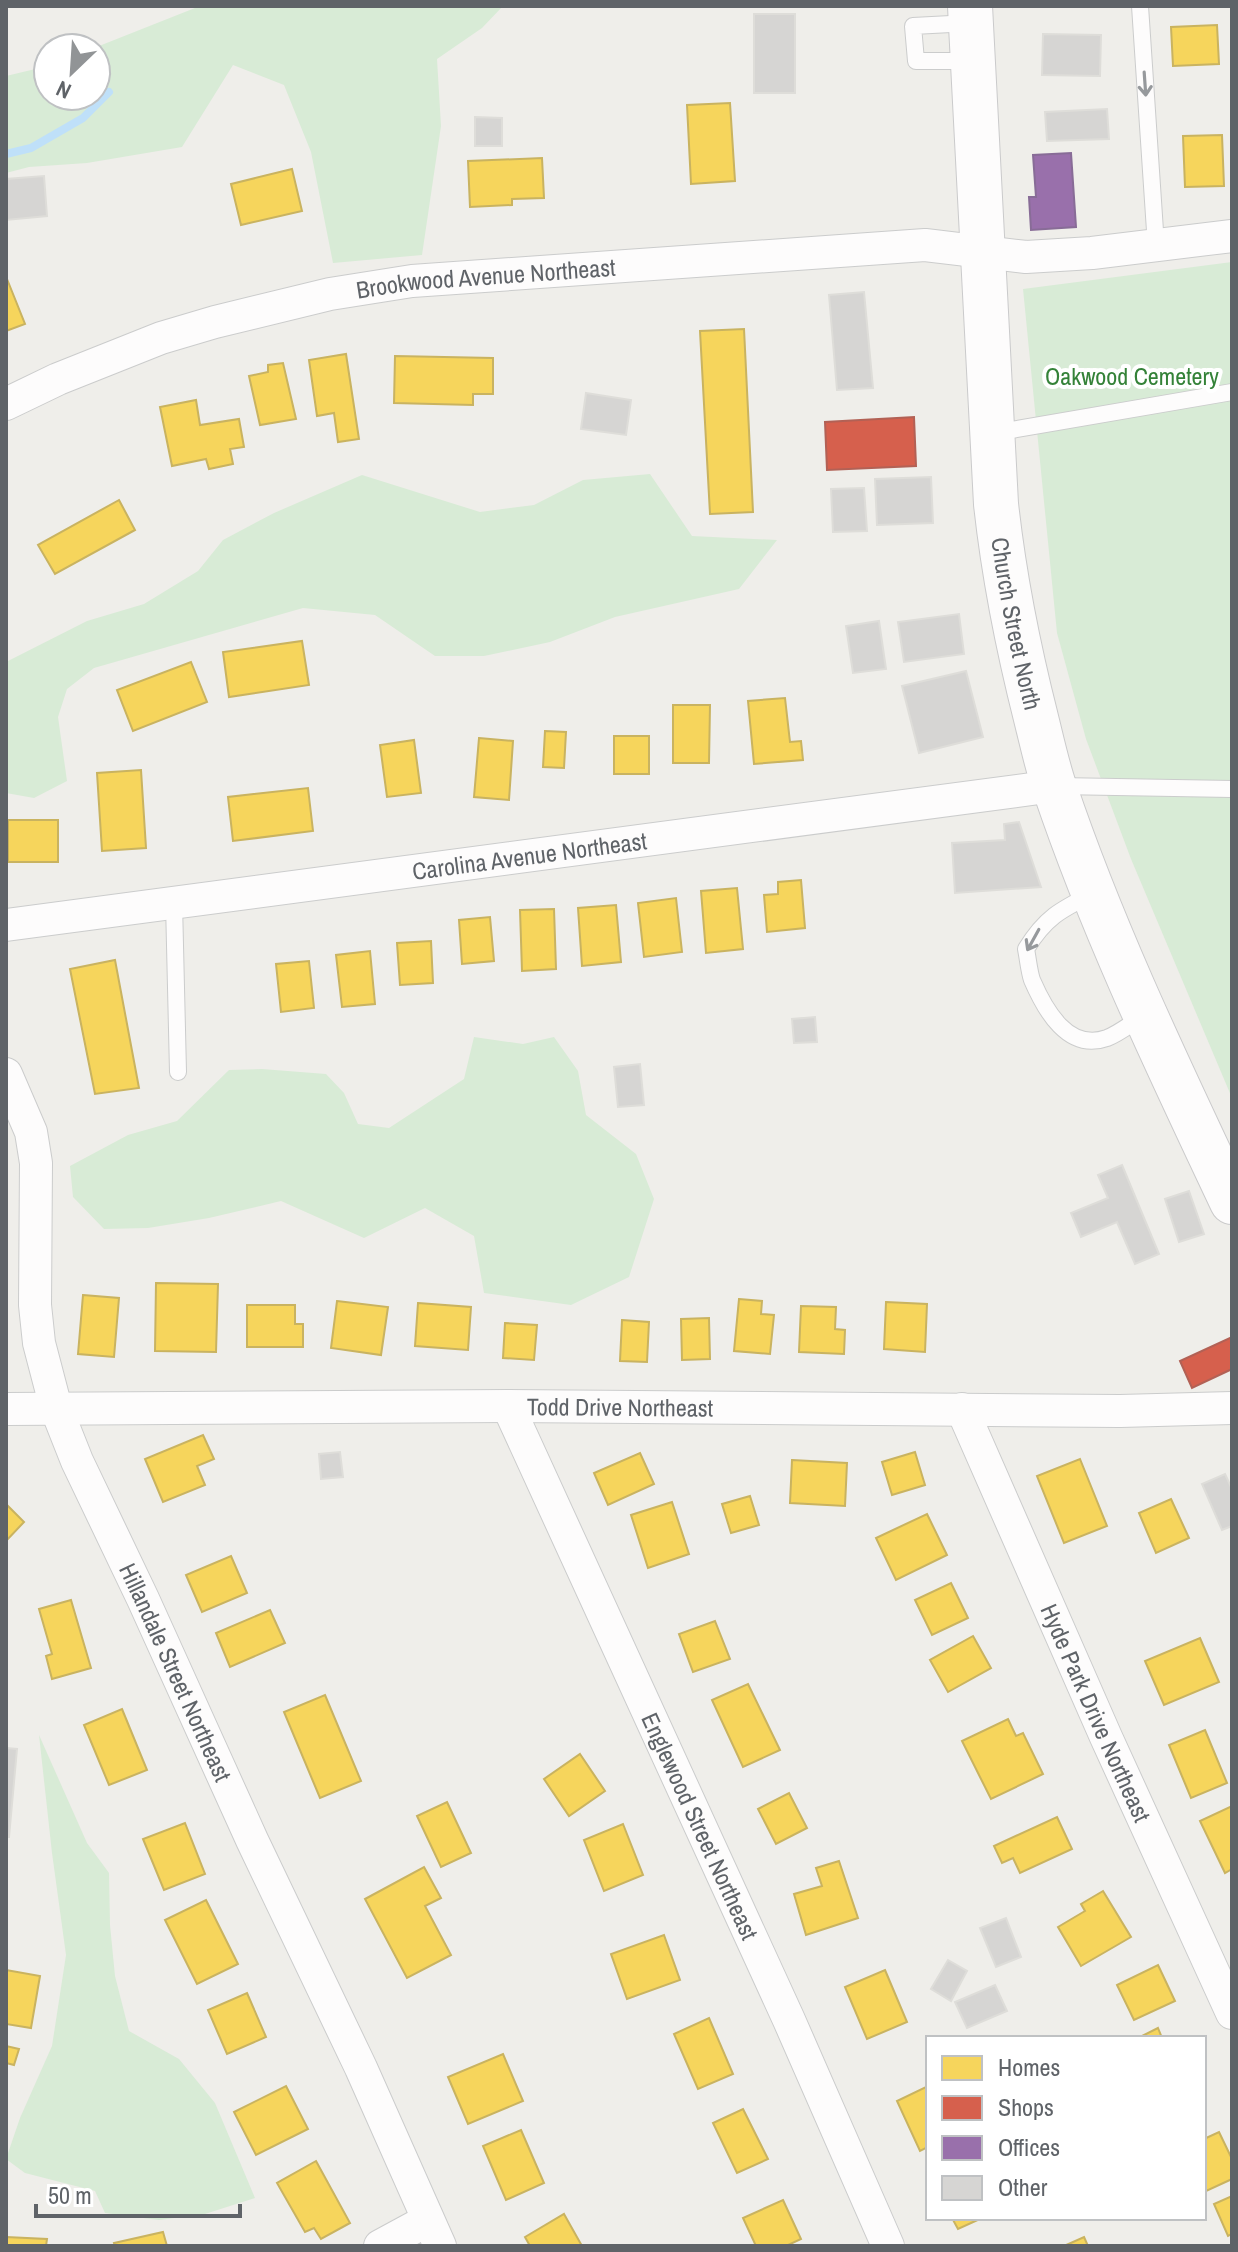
<svg xmlns="http://www.w3.org/2000/svg" width="1238" height="2252" viewBox="0 0 1238 2252" font-family="'Archivo Narrow',sans-serif">
<style>
.green{fill:#d8ebd6}
.homes{fill:#f6d55c;stroke:#c9b360;stroke-width:2}
.shops{fill:#d6604d;stroke:#b26155;stroke-width:2}
.offices{fill:#9970ab;stroke:#886c97;stroke-width:2}
.lines{fill:none;stroke-linecap:round;stroke-linejoin:round}
.stream{stroke:#bfe0f9;stroke-width:8}
.building{fill:#d6d5d3;stroke:#deddd9;stroke-width:2}
.lane-casing{stroke:#cbcccc;stroke-width:18}
.street-casing{stroke:#cbcccc;stroke-width:34}
.secondary-casing{stroke:#cacacb;stroke-width:46}
.lane{stroke:#fdfcfc;stroke-width:16}
.street{stroke:#fdfcfc;stroke-width:32}
.secondary{stroke:#fdfcfc;stroke-width:44}
.oneway{stroke:#96999c}
.labels{text-anchor:middle;dominant-baseline:central;stroke-width:8;stroke-linejoin:round;paint-order:stroke}
.street-label{font-size:24px;fill:#5f6368;stroke:#fff}
.park-label{font-size:24px;fill:#348238;stroke:#fff}
</style>
<rect width="100%" height="100%" fill="#efeeea"/>
<g class="green">
<path d="M200,6H503L482,28L437,59L441,126L422,255L333,263L311,152L284,85L233,65L182,147L87,163L29,167L6,173V76L48,66V96H96V48H94Z"/>
<path d="M1232,262V1098L1131,859L1086,739L1057,633L1023,289Z"/>
<path d="M650,474L692,536L777,540L739,589L615,617L550,642L484,656H435L375,615L303,608L94,668L67,689L58,717L67,781L34,798L6,793V662L87,621L144,604L198,571L223,540L274,513L362,475L480,512L534,505L583,480Z"/>
<path d="M474,1037L523,1044L554,1037L578,1071L586,1115L636,1154L654,1199L629,1277L571,1305L484,1293L474,1236L425,1208L364,1238L281,1201L209,1218L148,1228L104,1229L73,1197L70,1166L128,1135L177,1121L229,1070L262,1069L326,1074L344,1093L358,1124L389,1128L464,1079Z"/>
<path d="M39,1735L87,1843L109,1873L110,1925L115,1976L129,2031L179,2059L215,2103L255,2198L205,2214L159,2220L105,2213L95,2191L25,2173L6,2159L20,2118L52,2046L66,1955L52,1853Z"/>
</g>
<g class="homes">
<path d="M1217,25L1219,64L1173,66L1171,27Z"/>
<path d="M730,103L735,181L691,184L687,105Z"/>
<path d="M1222,135L1224,186L1185,187L1183,136Z"/>
<path d="M542,158L544,198L512,199V205L470,207L468,161Z"/>
<path d="M292,169L302,211L241,225L231,184Z"/>
<path d="M7,279L25,324L6,331V280Z"/>
<path d="M744,329L753,512L710,514L700,331Z"/>
<path d="M346,354L359,439L338,442L334,413L317,416L309,360Z"/>
<path d="M395,356L493,358V394H473V405L394,403Z"/>
<path d="M283,363L296,419L260,425L249,376L268,372V365Z"/>
<path d="M196,400L200,425L239,419L244,447L230,449L233,464L209,469L206,459L172,466L160,407Z"/>
<path d="M119,500L135,530L55,574L38,545Z"/>
<path d="M302,641L309,685L229,697L223,652Z"/>
<path d="M191,662L207,702L133,731L117,690Z"/>
<path d="M785,698L790,742L801,741L803,760L754,764L748,701Z"/>
<path d="M673,705H710L709,763H673Z"/>
<path d="M545,731L566,732L564,768L543,767Z"/>
<rect x="614" y="736" width="35" height="38"/>
<path d="M479,738L513,741L509,800L474,797Z"/>
<path d="M414,740L421,793L387,797L380,745Z"/>
<path d="M141,770L146,848L102,851L97,773Z"/>
<path d="M308,788L313,831L233,841L228,797Z"/>
<rect x="8" y="820" width="50" height="42"/>
<path d="M801,880L805,928L767,932L764,895L778,894V882Z"/>
<path d="M737,888L743,949L706,953L701,891Z"/>
<path d="M676,898L682,952L644,957L638,903Z"/>
<path d="M616,905L621,962L582,966L578,908Z"/>
<path d="M554,909L556,969L522,971L520,910Z"/>
<path d="M490,917L494,961L462,964L459,920Z"/>
<path d="M431,941L433,983L400,985L397,943Z"/>
<path d="M370,951L375,1004L342,1007L336,955Z"/>
<path d="M115,960L139,1088L95,1094L70,969Z"/>
<path d="M309,961L314,1008L281,1012L276,964Z"/>
<path d="M156,1283L218,1284L216,1352L155,1351Z"/>
<path d="M83,1295L119,1298L114,1357L78,1354Z"/>
<path d="M739,1299L762,1301L761,1314L774,1315L770,1354L734,1351Z"/>
<path d="M337,1301L388,1307L381,1355L331,1348Z"/>
<path d="M886,1302L927,1304L925,1352L884,1349Z"/>
<path d="M418,1303L471,1307L468,1350L415,1346Z"/>
<path d="M247,1305H295V1324H303V1347H247Z"/>
<path d="M801,1306L836,1307L835,1329L845,1330L844,1354L799,1352Z"/>
<path d="M709,1318L710,1359L682,1360L681,1319Z"/>
<path d="M622,1320L649,1322L647,1362L620,1361Z"/>
<path d="M505,1323L537,1325L534,1360L503,1358Z"/>
<path d="M203,1435L214,1459L197,1466L205,1485L163,1502L145,1459Z"/>
<path d="M915,1452L925,1485L892,1495L882,1462Z"/>
<path d="M640,1453L654,1484L608,1505L594,1473Z"/>
<path d="M1080,1459L1107,1526L1064,1543L1037,1476Z"/>
<path d="M792,1460L847,1463L845,1506L790,1503Z"/>
<path d="M750,1496L759,1525L731,1533L722,1504Z"/>
<path d="M1171,1499L1189,1538L1156,1553L1139,1513Z"/>
<path d="M672,1502L689,1554L648,1568L631,1515Z"/>
<path d="M6,1504L24,1522L6,1541Z"/>
<path d="M927,1514L947,1555L896,1580L876,1538Z"/>
<path d="M231,1556L247,1593L202,1612L186,1575Z"/>
<path d="M951,1583L968,1618L932,1635L915,1600Z"/>
<path d="M71,1600L91,1668L52,1679L46,1656L52,1654L39,1609Z"/>
<path d="M270,1610L285,1643L230,1667L216,1633Z"/>
<path d="M715,1621L730,1659L693,1672L679,1634Z"/>
<path d="M973,1636L991,1668L948,1692L930,1660Z"/>
<path d="M1200,1638L1219,1682L1164,1705L1145,1661Z"/>
<path d="M748,1684L780,1750L743,1767L712,1700Z"/>
<path d="M325,1695L361,1781L320,1798L284,1712Z"/>
<path d="M122,1709L147,1770L109,1785L84,1725Z"/>
<path d="M1008,1719L1016,1736L1023,1733L1043,1774L991,1799L962,1741Z"/>
<path d="M1205,1730L1227,1783L1191,1798L1169,1745Z"/>
<path d="M580,1754L605,1791L569,1816L544,1779Z"/>
<path d="M789,1793L807,1828L776,1844L758,1809Z"/>
<path d="M447,1802L471,1853L441,1867L417,1816Z"/>
<path d="M1232,1806V1869L1225,1873L1200,1821Z"/>
<path d="M1057,1817L1072,1849L1020,1873L1013,1858L1002,1863L994,1846Z"/>
<path d="M185,1823L205,1874L164,1890L143,1839Z"/>
<path d="M623,1824L643,1875L604,1891L584,1840Z"/>
<path d="M839,1861L858,1918L806,1935L794,1894L822,1886L816,1868Z"/>
<path d="M424,1867L441,1898L425,1906L451,1955L407,1978L365,1899Z"/>
<path d="M1103,1891L1131,1937L1081,1966L1058,1927L1085,1911L1081,1904Z"/>
<path d="M206,1900L238,1964L197,1984L165,1920Z"/>
<path d="M664,1935L680,1980L627,1999L611,1954Z"/>
<path d="M1158,1965L1175,2001L1134,2020L1117,1985Z"/>
<path d="M6,1970L40,1976L31,2028L6,2024Z"/>
<path d="M885,1970L907,2022L867,2039L845,1987Z"/>
<path d="M247,1993L266,2037L227,2054L208,2010Z"/>
<path d="M709,2018L733,2074L698,2089L674,2034Z"/>
<path d="M1158,2028L1162,2038H1138Z"/>
<path d="M6,2046L19,2049L14,2065L6,2063Z"/>
<path d="M503,2054L523,2101L468,2124L448,2077Z"/>
<path d="M286,2086L308,2129L256,2155L234,2112Z"/>
<path d="M928,2086V2147L920,2151L897,2101Z"/>
<path d="M743,2109L768,2159L737,2173L713,2123Z"/>
<path d="M521,2130L544,2183L506,2200L483,2146Z"/>
<path d="M1219,2132L1232,2159V2179L1204,2192V2139Z"/>
<path d="M316,2161L350,2223L321,2239L314,2228L305,2232L277,2183Z"/>
<path d="M1232,2196V2234L1228,2236L1214,2204Z"/>
<path d="M783,2200L801,2239L786,2246H756L743,2218Z"/>
<path d="M564,2214L582,2246H530L525,2237Z"/>
<path d="M952,2218H982L958,2229Z"/>
<path d="M163,2232L167,2246H115L114,2243Z"/>
<path d="M6,2237L47,2239L46,2246H6Z"/>
<path d="M1084,2237L1088,2246H1064Z"/>
</g>
<g class="shops">
<path d="M914,417L916,466L827,470L825,422Z"/>
<path d="M1232,1337V1369L1192,1388L1180,1361Z"/>
</g>
<path class="offices" d="M1071,153L1076,227L1031,230L1029,197H1036L1033,155Z"/>
<g class="lines">
<path class="stream" d="M6,154L31,148L83,118L109,92"/>
</g>
<g class="building">
<rect x="754" y="14" width="41" height="79"/>
<path d="M1043,34L1101,35L1100,76L1042,75Z"/>
<path d="M1107,109L1109,139L1047,141L1045,112Z"/>
<path d="M475,117L502,118V146H475Z"/>
<path d="M44,176L47,216L6,220V179Z"/>
<path d="M864,292L873,388L837,390L829,295Z"/>
<path d="M586,393L631,400L626,435L581,429Z"/>
<path d="M931,477L933,523L877,525L875,479Z"/>
<path d="M864,488L867,531L833,532L831,489Z"/>
<path d="M959,614L964,654L904,662L898,622Z"/>
<path d="M879,621L886,669L853,673L846,626Z"/>
<path d="M966,671L983,737L919,753L902,686Z"/>
<path d="M1019,822L1041,887L955,893L952,843L1005,840L1004,824Z"/>
<path d="M815,1017L817,1042L794,1043L792,1019Z"/>
<path d="M640,1064L644,1105L618,1107L614,1067Z"/>
<path d="M1122,1165L1159,1254L1135,1264L1117,1222L1081,1237L1071,1213L1108,1198L1098,1175Z"/>
<path d="M1189,1191L1204,1234L1179,1242L1165,1199Z"/>
<path d="M340,1452L343,1477L321,1479L319,1454Z"/>
<path d="M1225,1474L1232,1489V1526L1222,1530L1202,1484Z"/>
<path d="M6,1748L17,1749L9,1837H6Z"/>
<path d="M1006,1918L1021,1957L996,1967L980,1928Z"/>
<path d="M948,1960L967,1971L951,2001L931,1989Z"/>
<path d="M995,1985L1007,2011L967,2028L955,2002Z"/>
</g>
<g class="lines">
<defs>
<g id="lane">
<path d="M1140,6L1156,246"/>
<path d="M970,23L913,26L916,61H972"/>
<path d="M994,433L1232,392"/>
<path d="M1058,786L1232,789"/>
<path d="M1092,894C1060,910 1045,918 1026,949C1028,959 1029,971 1032,980C1045,1010 1068,1052 1107,1038C1120,1033 1133,1022 1145,1015"/>
<path d="M174,903L178,1072"/>
</g>
<g id="street">
<path id="s1" d="M6,404L58,379L161,338L215,322L330,294L412,281L925,245L1026,257L1092,253L1232,236"/>
<path id="s2" d="M6,925L1054,786"/>
<path id="s3" d="M6,1074L31,1132L36,1163L35,1305L39,1343L56,1408L77,1461L143,1599L252,1840L361,2068L440,2246"/>
<path id="s4" d="M508,1406L789,2020L888,2246"/>
<path id="s5" d="M6,1409L508,1406L1120,1411L1232,1408"/>
<path id="s6" d="M962,1409L1106,1737L1232,2013"/>
<path d="M380,2246L428,2220"/>
</g>
<g id="secondary">
<path id="s7" d="M970,6L996,504C1004,577 1018,647 1036,718C1042,742 1047,766 1055,789C1103,931 1168,1066 1232,1202"/>
</g>
</defs>
<use href="#lane" class="lane-casing"/>
<use href="#street" class="street-casing"/>
<use href="#secondary" class="secondary-casing"/>
<use href="#lane" class="lane"/>
<use href="#street" class="street"/>
<use href="#secondary" class="secondary"/>
</g>
<defs><path id="oneway-shaft" d="M-6 0H5M1.5-3L5.5 0L1.5 3" fill="none" stroke-width="1.6" stroke-linecap="round" stroke-linejoin="round" transform="scale(2)"/></defs>
<g class="oneway">
<use href="#oneway-shaft" transform="translate(1145 84) rotate(86)"/>
<use href="#oneway-shaft" transform="translate(1033 940) rotate(119)"/>
</g>
<g class="labels">
<g class="street-label">
<text stroke="none"><textPath href="#s1" startOffset="500">Brookwood Avenue Northeast</textPath></text>
<text stroke="none"><textPath href="#s7" startOffset="620">Church Street North</textPath></text>
<text stroke="none"><textPath href="#s2" startOffset="528">Carolina Avenue Northeast</textPath></text>
<text stroke="none"><textPath href="#s5" startOffset="614">Todd Drive Northeast</textPath></text>
<text stroke="none"><textPath href="#s3" startOffset="632">Hillandale Street Northeast</textPath></text>
<text stroke="none"><textPath href="#s6" startOffset="332">Hyde Park Drive Northeast</textPath></text>
<text stroke="none"><textPath href="#s4" startOffset="462">Englewood Street Northeast</textPath></text>
</g>
<g class="park-label">
<text x="1132" y="376">Oakwood Cemetery</text>
</g>
</g>
<rect width="1238" height="2252" fill="none" stroke="#5f6368" stroke-width="16"/>
<rect x="926" y="2036" width="280" height="184" fill="#ffffff" stroke="#bfc1c3" stroke-width="2"/>
<rect x="942" y="2056" width="40" height="24" fill="#f6d55c" stroke="#bfc1c3" stroke-width="2"/>
<text x="998" y="2076" font-size="24" fill="#5f6368">Homes</text>
<rect x="942" y="2096" width="40" height="24" fill="#d6604d" stroke="#bfc1c3" stroke-width="2"/>
<text x="998" y="2116" font-size="24" fill="#5f6368">Shops</text>
<rect x="942" y="2136" width="40" height="24" fill="#9970ab" stroke="#bfc1c3" stroke-width="2"/>
<text x="998" y="2156" font-size="24" fill="#5f6368">Offices</text>
<rect x="942" y="2176" width="40" height="24" fill="#d6d5d3" stroke="#bfc1c3" stroke-width="2"/>
<text x="998" y="2196" font-size="24" fill="#5f6368">Other</text>
<g transform="translate(72 72) rotate(205)"><circle r="38" fill="#ffffff" stroke="#bfc1c3" stroke-width="2"/>
<path d="M0-6L14 30L0 20L-14 30Z" fill="#919496"/>
<text y="-12" font-size="22" font-weight="bold" text-anchor="middle" fill="#5f6368">N</text>
</g>
<path d="M36 2204v12h204v-12" fill="none" stroke="#5f6368" stroke-width="4"/>
<text x="48" y="2204" font-size="24" fill="#5f6368" stroke="#ffffff" stroke-width="6" paint-order="stroke">50 m</text>
</svg>
